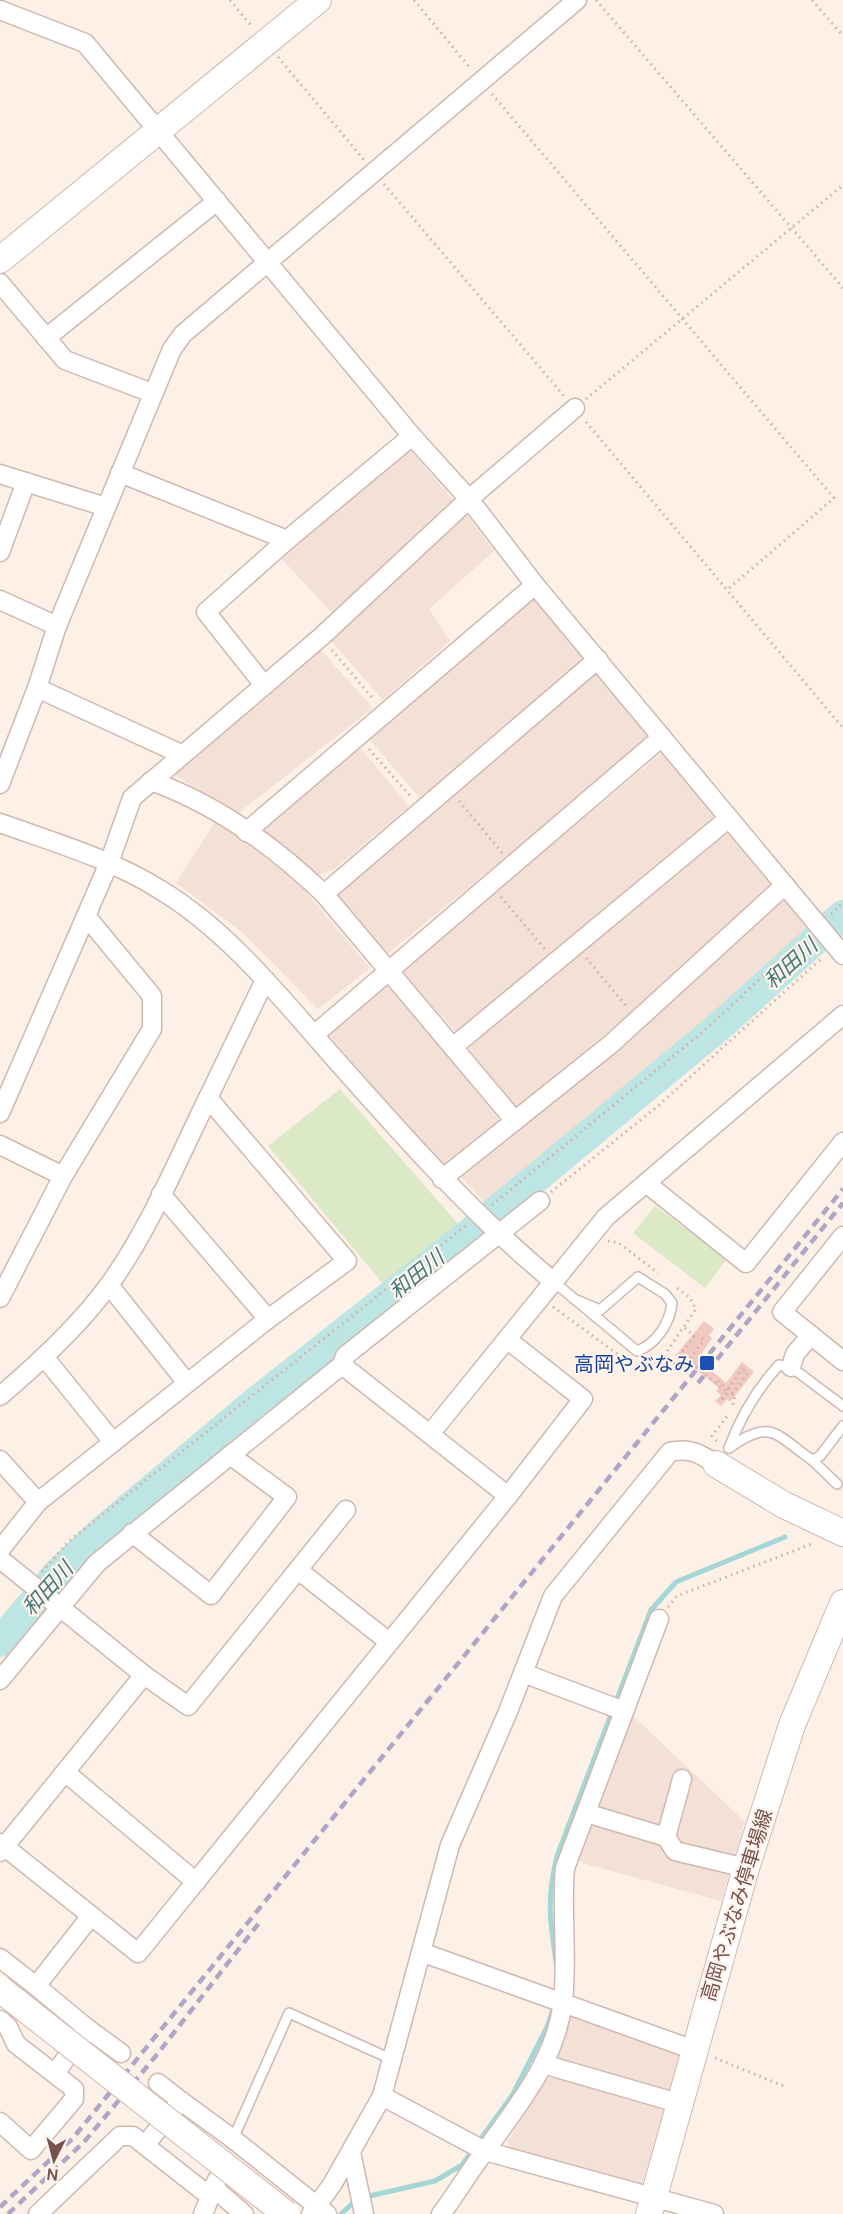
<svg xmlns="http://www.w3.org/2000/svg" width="843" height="2214" viewBox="0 0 843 2214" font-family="Manrope,'Noto Sans JP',sans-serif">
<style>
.residential{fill:#f3e0d6}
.green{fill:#dbe9c6}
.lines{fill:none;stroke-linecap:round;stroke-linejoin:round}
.stream{stroke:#a3d6d4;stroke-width:5}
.river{stroke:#bce5e3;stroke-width:30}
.building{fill:#f0cac0}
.lane-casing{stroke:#cfb8b0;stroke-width:12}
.street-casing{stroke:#cfb8b0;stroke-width:21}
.secondary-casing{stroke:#d2b7ae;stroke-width:28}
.path{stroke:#d5ada3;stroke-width:3;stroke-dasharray:1.5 4.5;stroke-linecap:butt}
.lane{stroke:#fff;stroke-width:9}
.street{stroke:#fff;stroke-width:18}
.secondary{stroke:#fff;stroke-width:26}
.rail{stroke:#b1a5c5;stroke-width:4.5;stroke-dasharray:9 6;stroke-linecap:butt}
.secondary-bridge-casing{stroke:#d2b7ae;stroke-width:28;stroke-linecap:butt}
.path-bridge{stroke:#d5ada3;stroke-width:3;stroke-dasharray:1.5 4.5;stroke-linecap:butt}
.secondary-bridge{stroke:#fff;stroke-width:26}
.transit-dot{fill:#1a4fb4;stroke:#fef4ed;stroke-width:2}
.labels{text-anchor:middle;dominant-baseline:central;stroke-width:4.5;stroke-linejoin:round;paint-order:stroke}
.transit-label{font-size:20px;fill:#164399;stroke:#fef4ed;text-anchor:end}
.street-label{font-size:20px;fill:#74534c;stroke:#fef4ed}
.water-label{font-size:21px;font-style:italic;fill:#407978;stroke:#fef4ed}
</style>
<rect width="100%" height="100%" fill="#fcf0e7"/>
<g class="residential">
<path d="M407,447L455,502L332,613L280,557Z"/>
<path d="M466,514L494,551L429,609L450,641L383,700L329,638Z"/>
<path d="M536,596L588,660L421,800L366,735Z"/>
<path d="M319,648L373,708L237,814L170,772Z"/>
<path d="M598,671L652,738L387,954L335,892Z"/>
<path d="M358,745L409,806L334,869L322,874H313L260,826Z"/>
<path d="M663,752L720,818L456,1032L401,971Z"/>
<path d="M217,819L292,875L370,968L318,1009L242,932L176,883Z"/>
<path d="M725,826L775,886L642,1004L516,1107L463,1042Z"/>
<path d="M785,894L810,927L643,1078L487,1205L458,1174Z"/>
<path d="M387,980L499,1120L443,1164L430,1157L326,1031Z"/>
<path d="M633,1716L745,1822L721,1901L579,1862L599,1801Z"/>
<path d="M569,2012L684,2054L640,2190L512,2154L507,2142L546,2081Z"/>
</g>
<g class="green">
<path d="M340,1089L459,1225L384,1285L268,1146Z"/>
<path d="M655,1206L727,1259L705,1288L633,1233Z"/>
</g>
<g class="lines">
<g class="stream">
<path d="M557,1968C550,1921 546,1902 557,1856L651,1610L676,1582L785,1537"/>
<path d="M365,2197L435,2181L462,2165L513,2094L547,2027L554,2007"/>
<path d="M341,2214L356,2200"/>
</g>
<path class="river" d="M0,1642L56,1575L102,1531L253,1404L466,1236L721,1025L843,915"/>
</g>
<path class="building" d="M704,1321L714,1329L709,1335L712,1338L698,1359L726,1383L742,1362L754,1372L730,1402L727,1399L721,1406L715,1401L721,1395L716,1391L719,1388L692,1366L684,1365L679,1373L673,1369L679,1359L675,1356Z"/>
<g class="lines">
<defs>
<g id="lane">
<path d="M554,1282L637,1351C657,1344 670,1322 672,1303L665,1294L638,1277L600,1310L574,1299"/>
<path d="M729,1448C740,1418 757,1389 779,1365L791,1367L843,1406"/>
<path d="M729,1448C771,1418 775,1434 812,1460L820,1456L843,1426"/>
<path d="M812,1460L837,1484"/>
<path d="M233,2139L289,2013L391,2059"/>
</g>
<g id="street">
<path d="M0,10L85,43L412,436L469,499L535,585L843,955"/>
<path d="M0,283L65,360L152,393"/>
<path d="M46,338L217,201"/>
<path d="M120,473L287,540L206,612L264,685"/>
<path d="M0,474L106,507"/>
<path d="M287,540L412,436"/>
<path d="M0,552L26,482"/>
<path d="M0,600L57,626"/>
<path d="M37,688L181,754"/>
<path d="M151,781C216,804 275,847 324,894L515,1121"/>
<path d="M0,784L37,688L57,626L172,349L183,334L577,0"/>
<path d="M0,823C53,842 111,859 159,889C229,931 281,998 335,1059C405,1138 473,1215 554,1282"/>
<path d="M246,832L535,585"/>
<path d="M324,894L598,659"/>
<path d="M314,1035L662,737"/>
<path d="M453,1047L729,818"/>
<path d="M208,1098L265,980"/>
<path d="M0,1113L86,916"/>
<path d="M0,1145L63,1176"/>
<path d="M442,1179L611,1044L785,885"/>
<path d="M646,1183L746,1263L843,1142"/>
<path d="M161,1194L268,1319"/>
<path d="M843,1236L782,1312L843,1361"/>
<path d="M109,1285L187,1383"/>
<path d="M0,1298L63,1176L152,1029V996L86,916L109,863L132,798L321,637L469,499L575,408"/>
<path d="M45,1358L113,1442"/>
<path d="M342,1365L508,1496"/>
<path d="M791,1367L795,1354L811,1335"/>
<path d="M0,1396C39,1363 78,1327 109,1285C150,1228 177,1161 208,1098L347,1261L268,1319L38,1502L0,1460"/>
<path d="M430,1434L606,1217L843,1015"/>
<path d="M132,1533L211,1595L287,1497L230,1455"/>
<path d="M0,1550L38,1502"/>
<path d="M0,1559L144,1675L188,1706L346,1510"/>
<path d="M298,1570L389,1642"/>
<path d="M523,1673L624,1711"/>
<path d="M0,1680L97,1563L342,1365L345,1356L540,1201"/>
<path d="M65,1772L196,1882"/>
<path d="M586,1813L666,1837L675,1851L746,1868"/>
<path d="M666,1837L682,1779"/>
<path d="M0,1843L138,1953L508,1496L583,1399L508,1340"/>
<path d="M0,1852L144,1675"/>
<path d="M421,1952L694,2050"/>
<path d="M0,1958L36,1986L91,1916"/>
<path d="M36,1986L88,2029L55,2073"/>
<path d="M0,2020L8,2027L16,2044L74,2089V2099L31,2150L0,2122"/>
<path d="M88,2029L121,2053"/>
<path d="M543,2064L678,2103"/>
<path d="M158,2083L181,2101"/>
<path d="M382,2096L485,2151L714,2214"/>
<path d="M145,2145L181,2101L233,2139L327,2214"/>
<path d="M351,2152L364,2214"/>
<path d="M38,2214L120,2136H133L203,2191L215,2189L244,2214"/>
<path d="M203,2214L217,2180"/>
<path d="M311,2214L333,2183L382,2096L450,1845L507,1714L553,1596L670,1452C689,1447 700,1454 716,1464"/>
<path d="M441,2214C457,2193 470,2170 486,2150C519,2104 556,2060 563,2001C568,1956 561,1912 565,1868L659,1619"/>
</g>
<g id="secondary">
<path d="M0,260L318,0"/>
<path d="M716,1464L784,1505L843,1533"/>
<path d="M649,2214L746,1868L792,1725L843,1603"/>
</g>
</defs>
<use href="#lane" class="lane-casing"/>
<use href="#street" class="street-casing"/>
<use href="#secondary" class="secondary-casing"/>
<g class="path">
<path d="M230,0L252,27"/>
<path d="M414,0L470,68"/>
<path d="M596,0L843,288"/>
<path d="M812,0L843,36"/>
<path d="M278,57L364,160"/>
<path d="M492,94L834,498L727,590"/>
<path d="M384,184L564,396"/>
<path d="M586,399L843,185"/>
<path d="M586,422L843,728"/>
<path d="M332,650L374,700"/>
<path d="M369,749L412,798"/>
<path d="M459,801L503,854"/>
<path d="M501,897L545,949"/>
<path d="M831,914L843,903"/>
<path d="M586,958L628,1008"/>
<path d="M551,1192L658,1106L823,957"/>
<path d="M492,1205L705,1030L806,936"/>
<path d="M608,1241L619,1243L658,1273"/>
<path d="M553,1307L642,1372L659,1363L696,1309L690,1298L677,1288"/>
<path d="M685,1328L694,1336L682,1352L691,1360"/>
<path d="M664,1356L679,1367"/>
<path d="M690,1358L704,1340L698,1335"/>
<path d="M679,1367L686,1356"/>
<path d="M718,1381L735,1396L732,1408"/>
<path d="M732,1394L748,1373L742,1368"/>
<path d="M722,1399L729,1391"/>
<path d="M717,1441L712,1436L729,1414"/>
<path d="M42,1572L68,1542L468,1224"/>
<path d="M668,1607L677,1596L814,1543"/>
<path d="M715,2058L786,2087"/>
</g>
<use href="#lane" class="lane"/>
<use href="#street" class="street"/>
<use href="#secondary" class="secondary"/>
<g class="rail">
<path d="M698,1383L843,1203"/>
<path d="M0,2207L73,2138L843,1189"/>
<path d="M8,2214L84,2142L155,2057L259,1923"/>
</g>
<defs>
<path id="secondary-bridge" d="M0,1989L286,2214"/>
</defs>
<use href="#secondary-bridge" class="secondary-bridge-casing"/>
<g class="path-bridge">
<path d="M682,1356L726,1391"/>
<path d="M722,1399L742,1368"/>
</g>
<use href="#secondary-bridge" class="secondary-bridge"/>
</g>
<rect class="transit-dot" x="699" y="1355" width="16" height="16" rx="3"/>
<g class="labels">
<g class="transit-label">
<text x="694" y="1363">高岡やぶなみ</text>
</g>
<g class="street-label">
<text transform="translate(736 1905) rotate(-73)">高岡やぶなみ停車場線</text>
</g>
<g class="water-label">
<text transform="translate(790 963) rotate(-42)">和田川</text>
<text transform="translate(416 1274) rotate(-39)">和田川</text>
<text transform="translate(47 1588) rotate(-48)">和田川</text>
</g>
</g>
<g transform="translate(54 2160) rotate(186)" stroke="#fef4ed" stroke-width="4.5" paint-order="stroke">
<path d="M0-4.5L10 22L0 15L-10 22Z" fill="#74534c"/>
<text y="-9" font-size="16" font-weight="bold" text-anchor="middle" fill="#74534c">N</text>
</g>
</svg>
